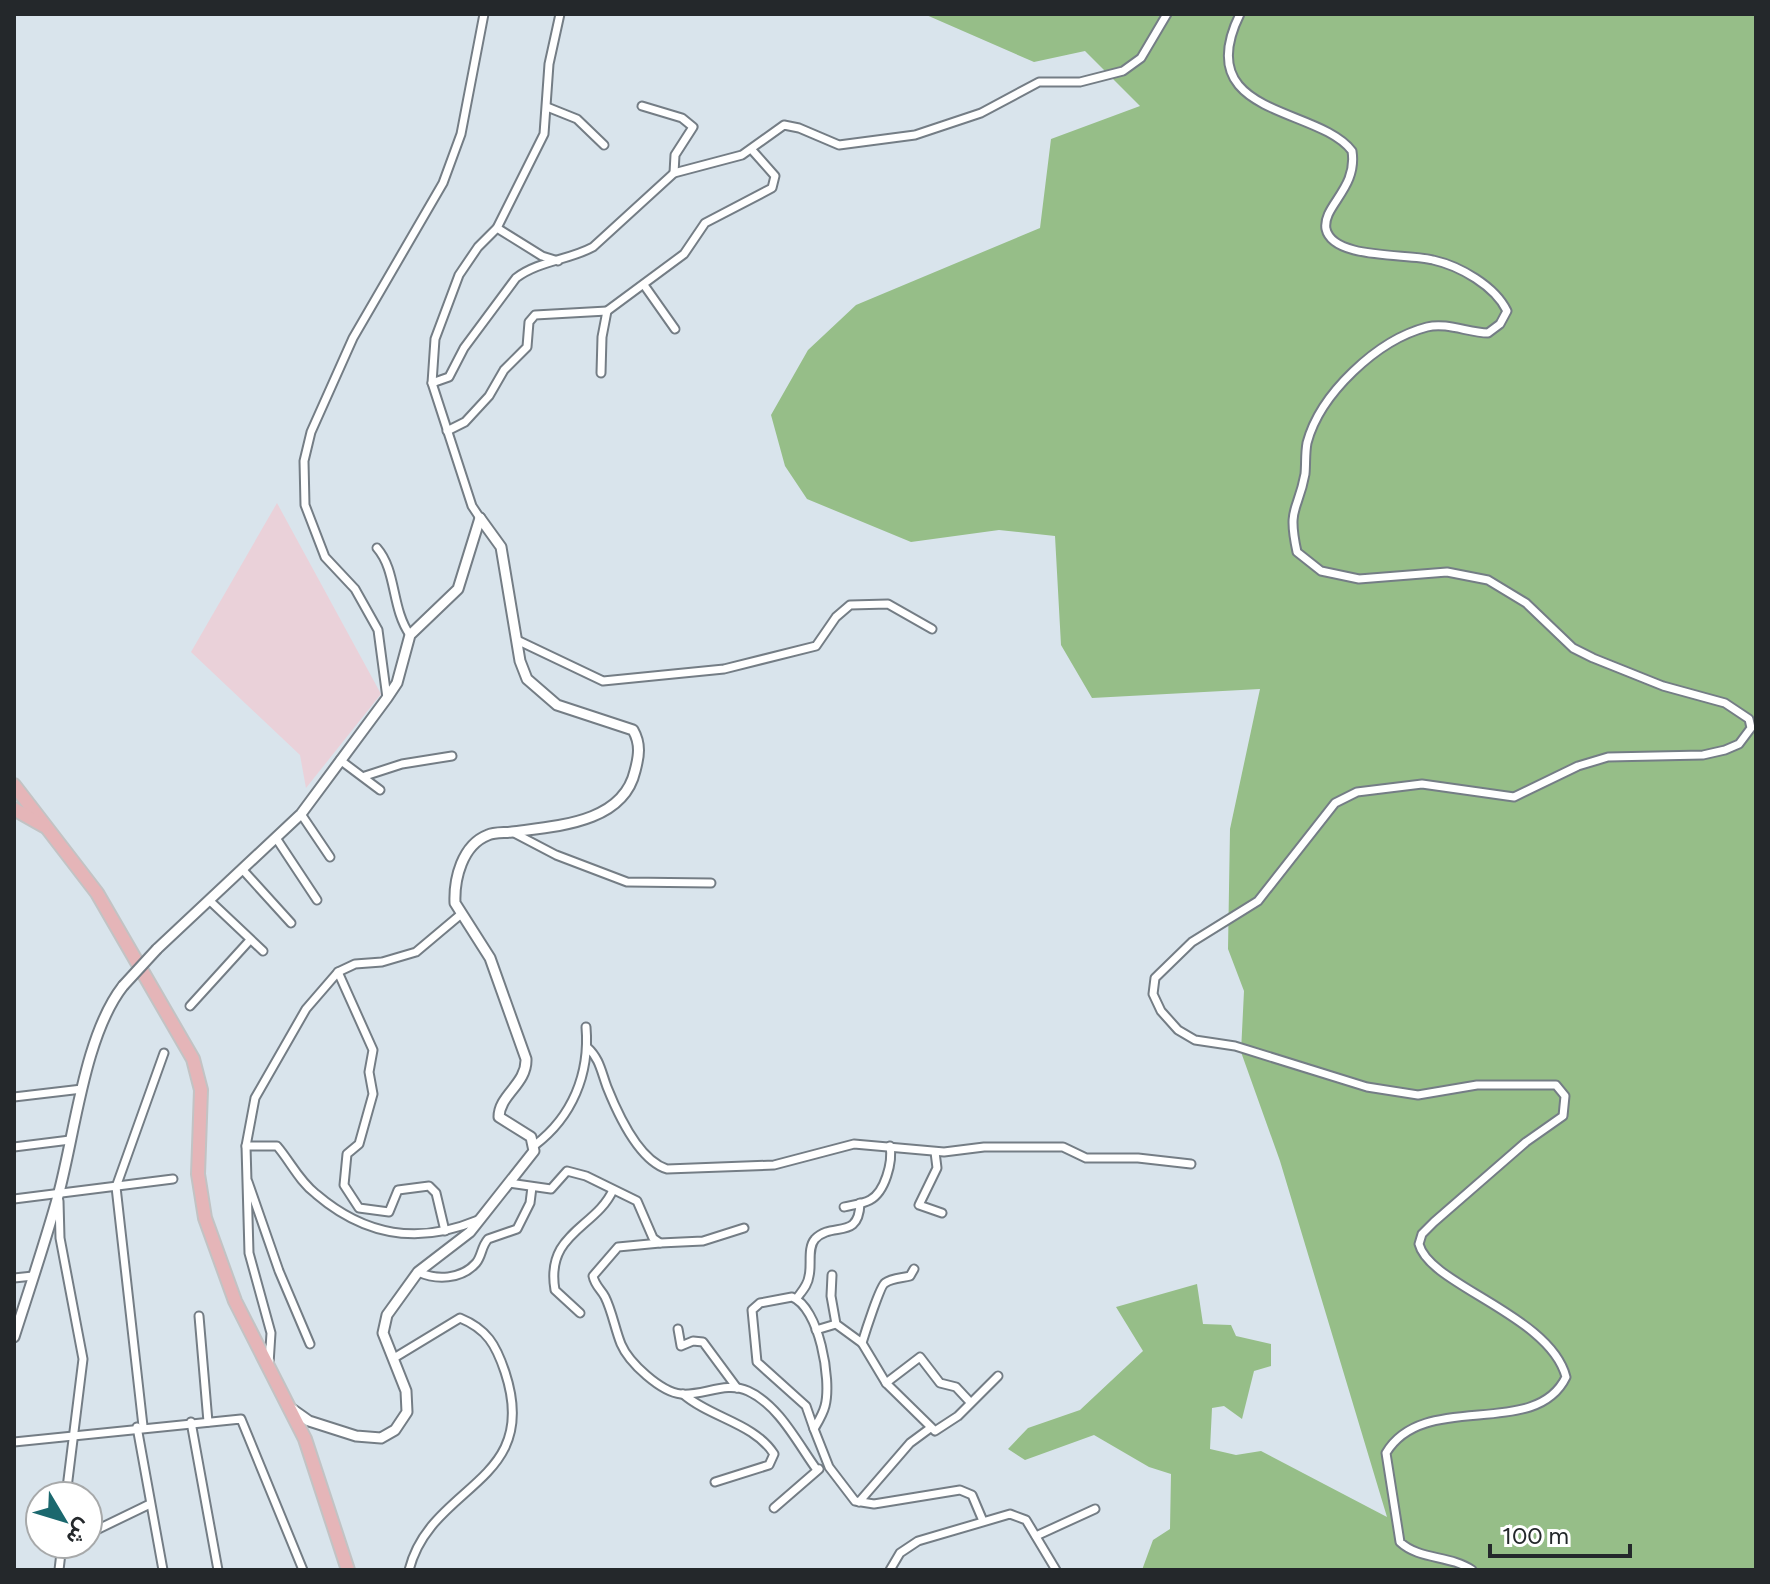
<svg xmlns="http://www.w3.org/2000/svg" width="1770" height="1584" viewBox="0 0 1770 1584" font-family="Figtree,Vazirmatn,sans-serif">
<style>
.education{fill:#ead1d9}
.green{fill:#96be88}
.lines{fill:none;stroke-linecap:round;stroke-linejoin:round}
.minor-casing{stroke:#747d85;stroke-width:11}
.tertiary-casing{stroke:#747d85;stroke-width:13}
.primary-casing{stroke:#c2c3c4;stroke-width:16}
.minor{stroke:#fff;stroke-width:7}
.tertiary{stroke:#fff;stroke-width:9}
.primary{stroke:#e5b5b8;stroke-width:12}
.tertiary-bridge-casing{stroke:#747d85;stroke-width:13;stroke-linecap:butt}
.tertiary-bridge{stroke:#fff;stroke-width:9}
</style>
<rect width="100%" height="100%" fill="#d9e4ec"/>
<path class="education" d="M277,503L381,694L306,788L300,755L191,652Z"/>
<path class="green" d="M924,14H1756V1570H1142L1153,1540L1170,1529L1171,1474L1149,1467L1094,1435L1025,1460L1008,1449L1028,1428L1080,1410L1143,1351L1116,1307L1197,1284L1203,1324L1231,1325L1236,1336L1271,1344V1366L1254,1371L1242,1419L1224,1406L1212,1408L1210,1449L1236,1455L1261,1451L1387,1517L1280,1161L1241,1052L1244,991L1228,949L1230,829L1260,689L1092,698L1061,645L1055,536L999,530L911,542L807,499L785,466L771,415L808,350L856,305L1040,228L1051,139L1140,106L1085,51L1034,62Z"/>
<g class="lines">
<defs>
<g id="minor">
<path d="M1240,14C1189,117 1318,106 1352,151C1358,189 1322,206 1326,229C1333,260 1408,253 1433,260C1460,266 1495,286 1507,311L1500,324L1488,333C1469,333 1447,322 1427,327C1377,340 1320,394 1307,443C1305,454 1306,464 1305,474C1298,512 1287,506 1297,552L1321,571L1359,579L1447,572L1488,580L1526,603L1573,648L1593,658L1663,686L1725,703L1749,719L1751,728L1739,744L1725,750L1703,755L1608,757L1578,766L1514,797L1422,784L1357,792L1335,803L1258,901L1192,942L1155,978L1153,994L1161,1011L1178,1030L1195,1040L1235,1046L1367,1087L1418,1095L1477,1085H1556L1565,1096L1563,1116L1526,1142L1434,1222L1422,1234L1419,1244C1429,1285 1550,1315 1566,1377C1535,1441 1424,1389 1386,1453L1400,1542C1419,1560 1450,1555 1472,1570"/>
<path d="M642,106L682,118L693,127L675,155L674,173"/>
<path d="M547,107L577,119L604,145"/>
<path d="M497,228L542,256L558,261"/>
<path d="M644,285L675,329"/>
<path d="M601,373L602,337L607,311L684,254L705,223L772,188L775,176L752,150"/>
<path d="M432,383L449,377L464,348L516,278C538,261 569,260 593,247L674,173L742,155L784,125L799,128L839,145L915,135L981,113L1039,82H1080L1123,71L1141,58L1167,14"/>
<path d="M447,431L465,422L489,396L504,370L527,347L529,322L535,315L607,311"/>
<path d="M480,518L472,506L432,383L435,339L459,275L478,247L497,228L544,134L549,64L560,14"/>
<path d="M377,548C397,571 391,608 410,635"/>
<path d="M519,641L603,681L724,669L816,646L836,617L850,605L888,604L932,629"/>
<path d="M387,698L378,630L355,589L325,557L305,505L304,461L311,432L353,338L443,183L461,134L484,14"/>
<path d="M340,760L380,790"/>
<path d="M365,776L402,764L452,756"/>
<path d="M301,814L330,857"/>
<path d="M514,833L556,855L627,882L711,883"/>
<path d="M276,838L317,900"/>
<path d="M242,869L291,923"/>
<path d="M209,900L263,951"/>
<path d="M338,972L373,1050L369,1072L373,1094L359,1144L347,1154L344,1185L359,1208L389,1212L398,1190L429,1186L436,1193L445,1231"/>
<path d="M190,1006L250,940"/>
<path d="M587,1047C600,1059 601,1071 607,1087C617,1112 638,1160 667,1169L774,1165L854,1144L944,1152L984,1147H1063L1086,1158H1138L1191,1164"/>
<path d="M14,1097L82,1089"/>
<path d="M535,1145C572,1117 590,1074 586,1027"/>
<path d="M246,1146H277C290,1161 299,1181 316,1194C365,1236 418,1245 478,1220"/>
<path d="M14,1147L70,1140"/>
<path d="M935,1152L937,1168L919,1205L942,1213"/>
<path d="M248,1182L279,1271L310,1344"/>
<path d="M509,1183L551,1189L567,1171L586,1176L637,1201L653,1238L660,1243L703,1241L744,1228"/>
<path d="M14,1199L173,1179"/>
<path d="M59,1201L60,1238L83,1359L66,1496"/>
<path d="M844,1207C852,1205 863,1204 870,1200C885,1192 893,1162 890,1146"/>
<path d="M660,1243L618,1247L593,1276C595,1286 601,1289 605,1297C612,1311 615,1329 621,1344C629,1363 661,1392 681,1394C703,1396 726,1381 748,1391C779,1405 798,1444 817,1470"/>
<path d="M914,1269L910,1276C902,1278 891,1278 885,1283C880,1286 865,1333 862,1343L886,1383L935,1431L958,1416L998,1376"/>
<path d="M418,1272C436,1280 461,1280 476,1263C482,1256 481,1247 488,1239L517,1229L530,1203L532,1187"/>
<path d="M832,1275L831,1296L836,1324L862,1343"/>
<path d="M14,1278L33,1276"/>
<path d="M792,1297C819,1307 832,1380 825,1406C823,1414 818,1422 814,1429L806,1406L757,1362L752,1310L760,1303Z"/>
<path d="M797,1298C802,1291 808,1285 809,1276C812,1265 807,1248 815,1239C832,1221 859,1241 860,1203"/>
<path d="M580,1313L555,1290C545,1233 596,1228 613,1190"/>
<path d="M199,1316L208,1422"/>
<path d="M678,1329L681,1346L693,1341L703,1342L737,1388"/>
<path d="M816,1330L836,1324"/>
<path d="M394,1358L460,1318C487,1329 496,1345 505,1372C542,1484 431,1483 409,1570"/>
<path d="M269,1364L271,1333L249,1253L246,1146L255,1098L306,1009L338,972L355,964L382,962L416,952L460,915"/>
<path d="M886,1383L920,1357L940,1383L956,1387L970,1402"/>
<path d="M683,1394C711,1418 754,1423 774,1454L769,1465L715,1482"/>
<path d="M191,1422L218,1570"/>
<path d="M143,1426L116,1187L164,1053"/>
<path d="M137,1427L163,1570"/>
<path d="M814,1429L829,1467L855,1501L874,1504L960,1490L972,1495L983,1521"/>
<path d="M14,1442L241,1419L303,1570"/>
<path d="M859,1502L910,1443L929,1429"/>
<path d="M774,1508L819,1469"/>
<path d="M88,1534L150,1504"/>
<path d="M1036,1536L1095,1509"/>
<path d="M59,1570L62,1544"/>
<path d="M890,1570L900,1553L918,1541L1010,1514L1026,1520L1056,1570"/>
</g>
<g id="tertiary">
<path d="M157,949L301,814L387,698L397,683L410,635L458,589L480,518"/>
<path d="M14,1337C29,1290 45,1243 58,1196C75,1134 84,1036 123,986"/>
<path d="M292,1409L309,1421L356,1436L381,1438L395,1430L407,1412L406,1391L383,1333L387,1315L418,1272L470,1232L534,1151L531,1137L499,1117C499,1095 527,1084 526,1059L490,958L455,903C454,879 462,845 488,835C494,832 505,833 512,832C557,826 623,823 635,771C639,756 641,744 633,730L557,705L527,679L520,661L501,547L480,518"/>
</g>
<g id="primary">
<path d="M14,785L97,893L193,1059L201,1090L198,1174L205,1218L235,1301L305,1439L348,1570"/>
<path d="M14,809L44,826"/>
</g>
</defs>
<use href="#minor" class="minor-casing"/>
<use href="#tertiary" class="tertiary-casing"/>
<use href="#primary" class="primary-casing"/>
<use href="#minor" class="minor"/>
<use href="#tertiary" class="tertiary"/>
<use href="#primary" class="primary"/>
<defs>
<path id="tertiary-bridge" d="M123,986L157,949"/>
</defs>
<use href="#tertiary-bridge" class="tertiary-bridge-casing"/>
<use href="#tertiary-bridge" class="tertiary-bridge"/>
</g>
<rect width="1770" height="1584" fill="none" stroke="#24282b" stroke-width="32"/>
<g transform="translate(64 1520) rotate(128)"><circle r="38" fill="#ffffff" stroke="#a7a9aa" stroke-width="2"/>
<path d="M0-6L14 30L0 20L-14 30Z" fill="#1b686e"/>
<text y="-12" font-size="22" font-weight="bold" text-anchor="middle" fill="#24282b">ش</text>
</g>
<path d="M1490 1544v12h140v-12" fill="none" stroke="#24282b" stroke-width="4"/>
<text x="1502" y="1544" font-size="24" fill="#24282b" stroke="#ffffff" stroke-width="6" paint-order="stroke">100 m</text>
</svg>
